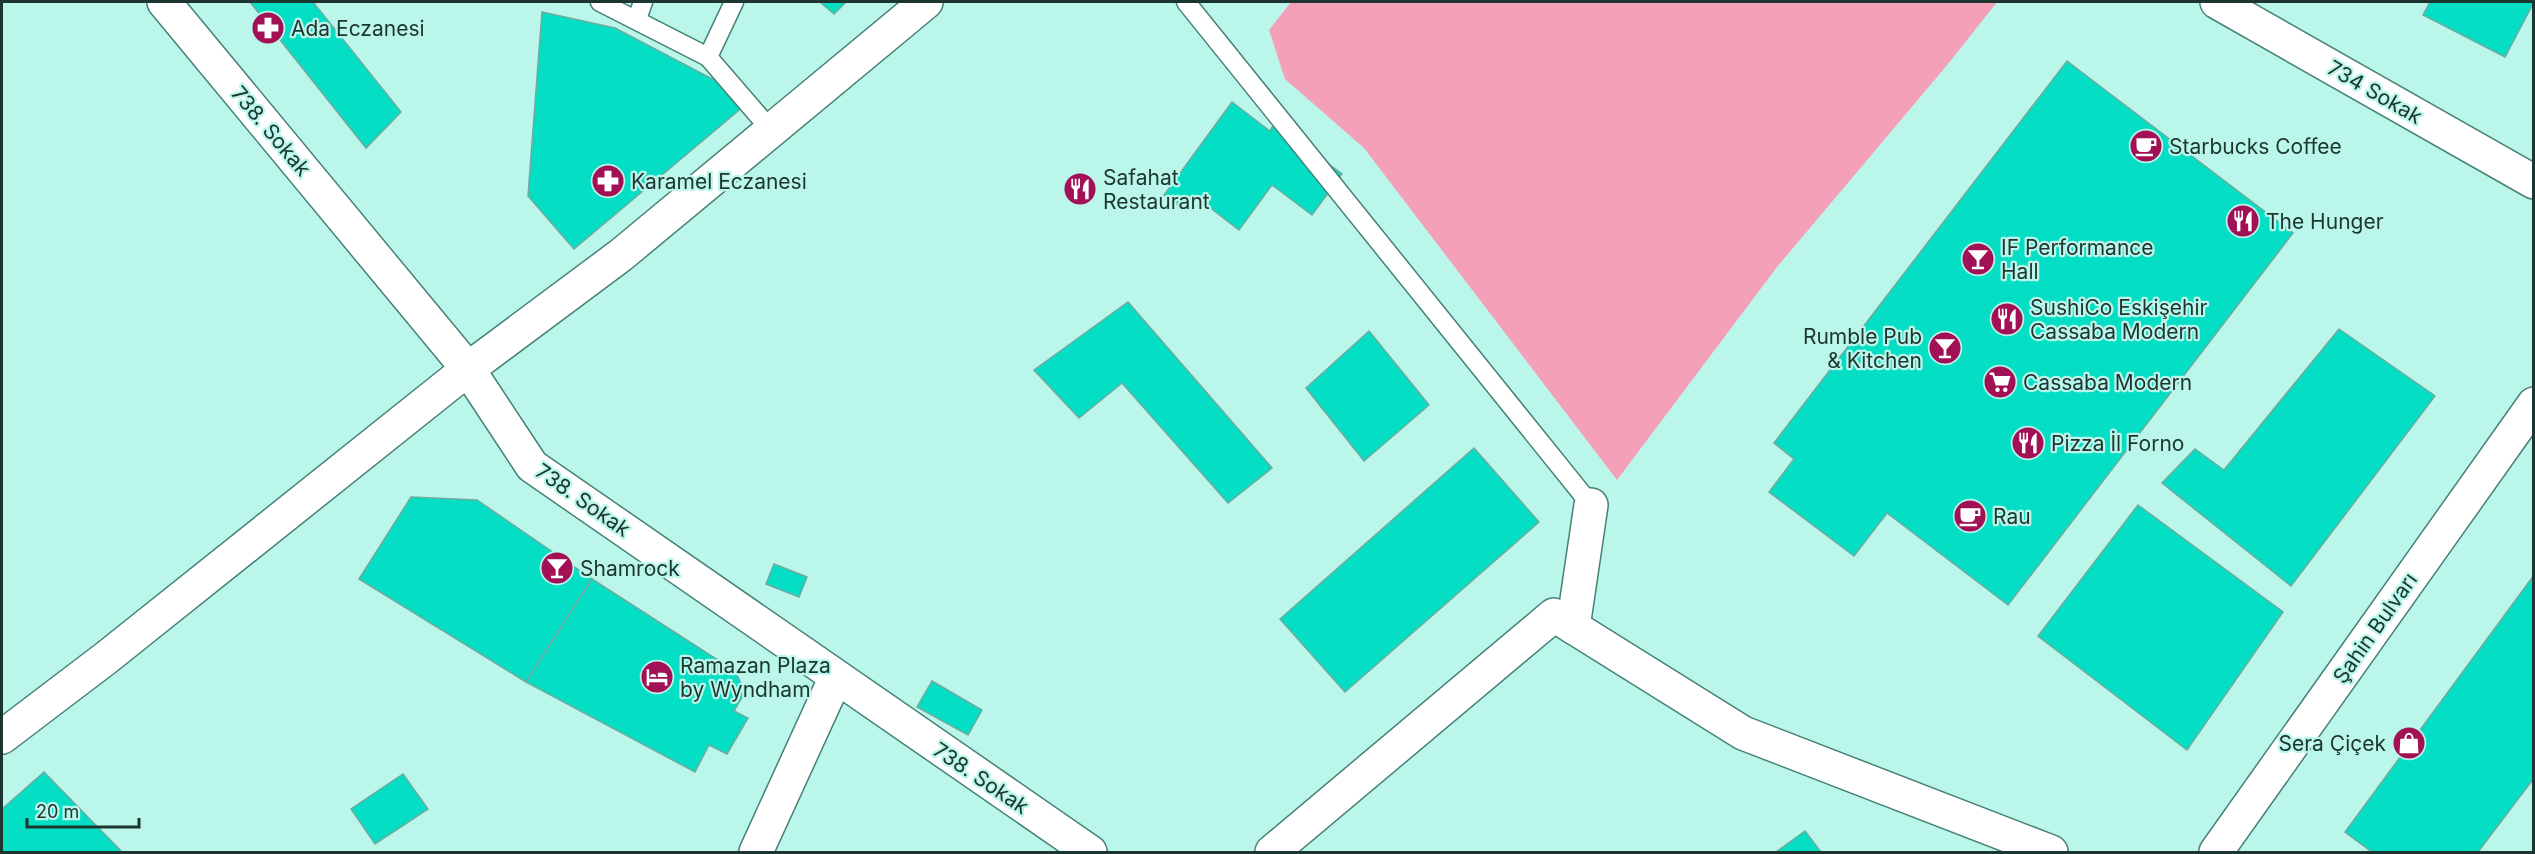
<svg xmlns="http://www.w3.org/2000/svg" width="2535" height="854" viewBox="0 0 2535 854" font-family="Inter,sans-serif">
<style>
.green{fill:#f4a0b9}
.building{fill:#03dec4;stroke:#70aa9f;stroke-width:1.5}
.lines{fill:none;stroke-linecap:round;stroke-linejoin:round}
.lane-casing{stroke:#478176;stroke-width:21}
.street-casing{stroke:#478176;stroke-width:36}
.secondary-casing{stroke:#478176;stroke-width:36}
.lane{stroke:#fff;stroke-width:18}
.street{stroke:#fff;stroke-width:33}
.secondary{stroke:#fff;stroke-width:33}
.labels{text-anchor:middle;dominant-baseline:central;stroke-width:4.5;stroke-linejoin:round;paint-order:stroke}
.poi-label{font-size:21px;fill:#1c3530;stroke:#baf7ea;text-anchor:start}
.street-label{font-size:21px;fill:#1c3530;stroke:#baf7ea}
</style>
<rect width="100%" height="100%" fill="#baf7ea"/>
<path class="green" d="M1291,2H1997L1948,64L1777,267L1617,480L1364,148L1285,79L1269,30Z"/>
<g class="building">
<path d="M250,2H313L401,112L366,148Z"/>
<path d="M820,2H846L834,14Z"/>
<path d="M2430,2H2534L2505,57L2423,15Z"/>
<path d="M542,12L615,28L724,85L744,106L574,249L528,196Z"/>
<path d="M2067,61L2293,233L2008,605L1887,513L1854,556L1769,492L1794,459L1774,443Z"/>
<path d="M1232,102L1270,131L1274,124L1342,174L1312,215L1272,185L1239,230L1196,197L1186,211L1164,195Z"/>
<path d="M1128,302L1272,468L1228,503L1122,383L1079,418L1034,370Z"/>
<path d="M2339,329L2435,396L2291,586L2162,483L2195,449L2224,470Z"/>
<path d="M1369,331L1429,405L1364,461L1306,388Z"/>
<path d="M1474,448L1539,522L1345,692L1280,619Z"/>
<path d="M411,497L477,500L592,579L526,682L359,579Z"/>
<path d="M2138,505L2283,612L2187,750L2038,636Z"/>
<path d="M774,564L807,577L799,597L766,584Z"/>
<path d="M2534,575V778L2478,852H2372L2345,832Z"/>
<path d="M592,579L735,671L745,692L734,711L748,718L727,754L709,745L695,772L526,682Z"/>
<path d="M932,681L982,710L968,735L917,707Z"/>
<path d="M44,772L122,852H2V809Z"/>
<path d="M403,774L428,809L375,844L351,809Z"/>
<path d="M1805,831L1821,852H1776Z"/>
</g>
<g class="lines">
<defs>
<g id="lane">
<path d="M600,2L708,57"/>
<path d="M734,2L708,57L770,129"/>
<path d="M1186,2L1591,505"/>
<path d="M637,19L643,2"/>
</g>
<g id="street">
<path d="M164,2L468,369L532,466L1090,852"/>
<path d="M2217,2L2534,182"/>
<path d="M1573,627L1591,505"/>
<path d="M2,737L106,658L468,369L621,255L926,2"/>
<path d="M756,852L836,677"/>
<path d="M1272,852L1554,615L1743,733L2051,852"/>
</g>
<path id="secondary" d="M2216,852L2534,404"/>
</defs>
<use href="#lane" class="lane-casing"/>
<use href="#street" class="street-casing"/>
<use href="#secondary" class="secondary-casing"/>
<use href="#lane" class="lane"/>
<use href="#street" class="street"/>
<use href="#secondary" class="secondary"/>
</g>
<defs>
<symbol id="pharmacy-disc" viewBox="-11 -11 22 22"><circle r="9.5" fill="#a21055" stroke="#baf7ea"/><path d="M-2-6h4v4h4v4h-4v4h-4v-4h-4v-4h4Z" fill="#fff"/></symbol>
<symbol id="cafe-disc" viewBox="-11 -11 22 22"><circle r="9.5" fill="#a21055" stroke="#baf7ea"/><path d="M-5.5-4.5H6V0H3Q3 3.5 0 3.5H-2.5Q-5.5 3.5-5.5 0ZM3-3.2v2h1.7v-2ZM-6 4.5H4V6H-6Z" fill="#fff"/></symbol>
<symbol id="restaurant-disc" viewBox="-11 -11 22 22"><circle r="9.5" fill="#a21055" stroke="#baf7ea"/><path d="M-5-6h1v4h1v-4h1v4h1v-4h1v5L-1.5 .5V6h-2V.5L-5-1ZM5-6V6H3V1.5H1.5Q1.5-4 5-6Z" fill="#fff"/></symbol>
<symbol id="bar-disc" viewBox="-11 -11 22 22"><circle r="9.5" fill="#a21055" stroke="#baf7ea"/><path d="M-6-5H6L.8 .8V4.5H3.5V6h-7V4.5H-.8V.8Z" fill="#fff"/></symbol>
<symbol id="supermarket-disc" viewBox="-11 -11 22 22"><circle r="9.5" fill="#a21055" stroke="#baf7ea"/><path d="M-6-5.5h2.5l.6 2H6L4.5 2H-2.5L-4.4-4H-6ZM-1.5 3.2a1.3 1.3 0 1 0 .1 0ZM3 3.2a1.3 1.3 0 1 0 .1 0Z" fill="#fff"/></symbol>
<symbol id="hotel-disc" viewBox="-11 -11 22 22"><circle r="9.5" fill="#a21055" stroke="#baf7ea"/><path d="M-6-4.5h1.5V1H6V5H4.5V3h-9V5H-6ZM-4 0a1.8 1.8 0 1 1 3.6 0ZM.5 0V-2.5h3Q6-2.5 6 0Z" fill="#fff"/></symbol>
<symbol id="shop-disc" viewBox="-11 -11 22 22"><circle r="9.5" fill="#a21055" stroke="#baf7ea"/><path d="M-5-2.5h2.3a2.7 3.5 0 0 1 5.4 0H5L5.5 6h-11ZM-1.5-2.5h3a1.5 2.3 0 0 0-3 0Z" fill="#fff"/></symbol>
</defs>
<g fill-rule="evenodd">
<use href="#pharmacy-disc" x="249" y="9" width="38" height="38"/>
<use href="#cafe-disc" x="2127" y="127" width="38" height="38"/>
<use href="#pharmacy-disc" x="589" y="162" width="38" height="38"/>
<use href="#restaurant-disc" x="1061" y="170" width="38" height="38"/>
<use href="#restaurant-disc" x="2224" y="202" width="38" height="38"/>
<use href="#bar-disc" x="1959" y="240" width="38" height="38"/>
<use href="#restaurant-disc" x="1988" y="300" width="38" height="38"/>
<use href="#bar-disc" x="1926" y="329" width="38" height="38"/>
<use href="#supermarket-disc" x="1981" y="363" width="38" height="38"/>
<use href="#restaurant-disc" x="2009" y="424" width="38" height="38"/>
<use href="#cafe-disc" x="1951" y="497" width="38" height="38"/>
<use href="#bar-disc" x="538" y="549" width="38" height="38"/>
<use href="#hotel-disc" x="638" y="658" width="38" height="38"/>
<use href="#shop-disc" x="2390" y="724" width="38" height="38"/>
</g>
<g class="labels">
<g class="poi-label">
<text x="291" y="28">Ada Eczanesi</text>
<text x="2169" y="146">Starbucks Coffee</text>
<text x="1103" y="177">Safahat<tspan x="1103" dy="24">Restaurant</tspan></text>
<text x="631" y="181">Karamel Eczanesi</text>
<text x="2266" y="221">The Hunger</text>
<text x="2001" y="247">IF Performance<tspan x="2001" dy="24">Hall</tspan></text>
<text x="2030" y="307">SushiCo Eskişehir<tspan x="2030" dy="24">Cassaba Modern</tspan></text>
<text x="1922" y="336" text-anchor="end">Rumble Pub<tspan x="1922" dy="24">&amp; Kitchen</tspan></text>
<text x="2023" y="382">Cassaba Modern</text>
<text x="2051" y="443">Pizza İl Forno</text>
<text x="1993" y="516">Rau</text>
<text x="580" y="568">Shamrock</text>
<text x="680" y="665">Ramazan Plaza<tspan x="680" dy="24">by Wyndham</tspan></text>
<text x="2386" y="743" text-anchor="end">Sera Çiçek</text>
</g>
<g class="street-label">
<text transform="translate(2375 92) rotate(30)">734 Sokak</text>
<text transform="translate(271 131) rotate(50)">738. Sokak</text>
<text transform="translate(583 500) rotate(35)">738. Sokak</text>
<text transform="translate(2375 628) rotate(-55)">Şahin Bulvarı</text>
<text transform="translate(981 778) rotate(34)">738. Sokak</text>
</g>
</g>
<rect width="2535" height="854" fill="none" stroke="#1c3530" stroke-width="6"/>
<path d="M27 818v9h112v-9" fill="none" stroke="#1c3530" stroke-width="3"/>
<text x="36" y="818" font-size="18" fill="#1c3530" stroke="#baf7ea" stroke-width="4.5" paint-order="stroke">20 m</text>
</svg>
